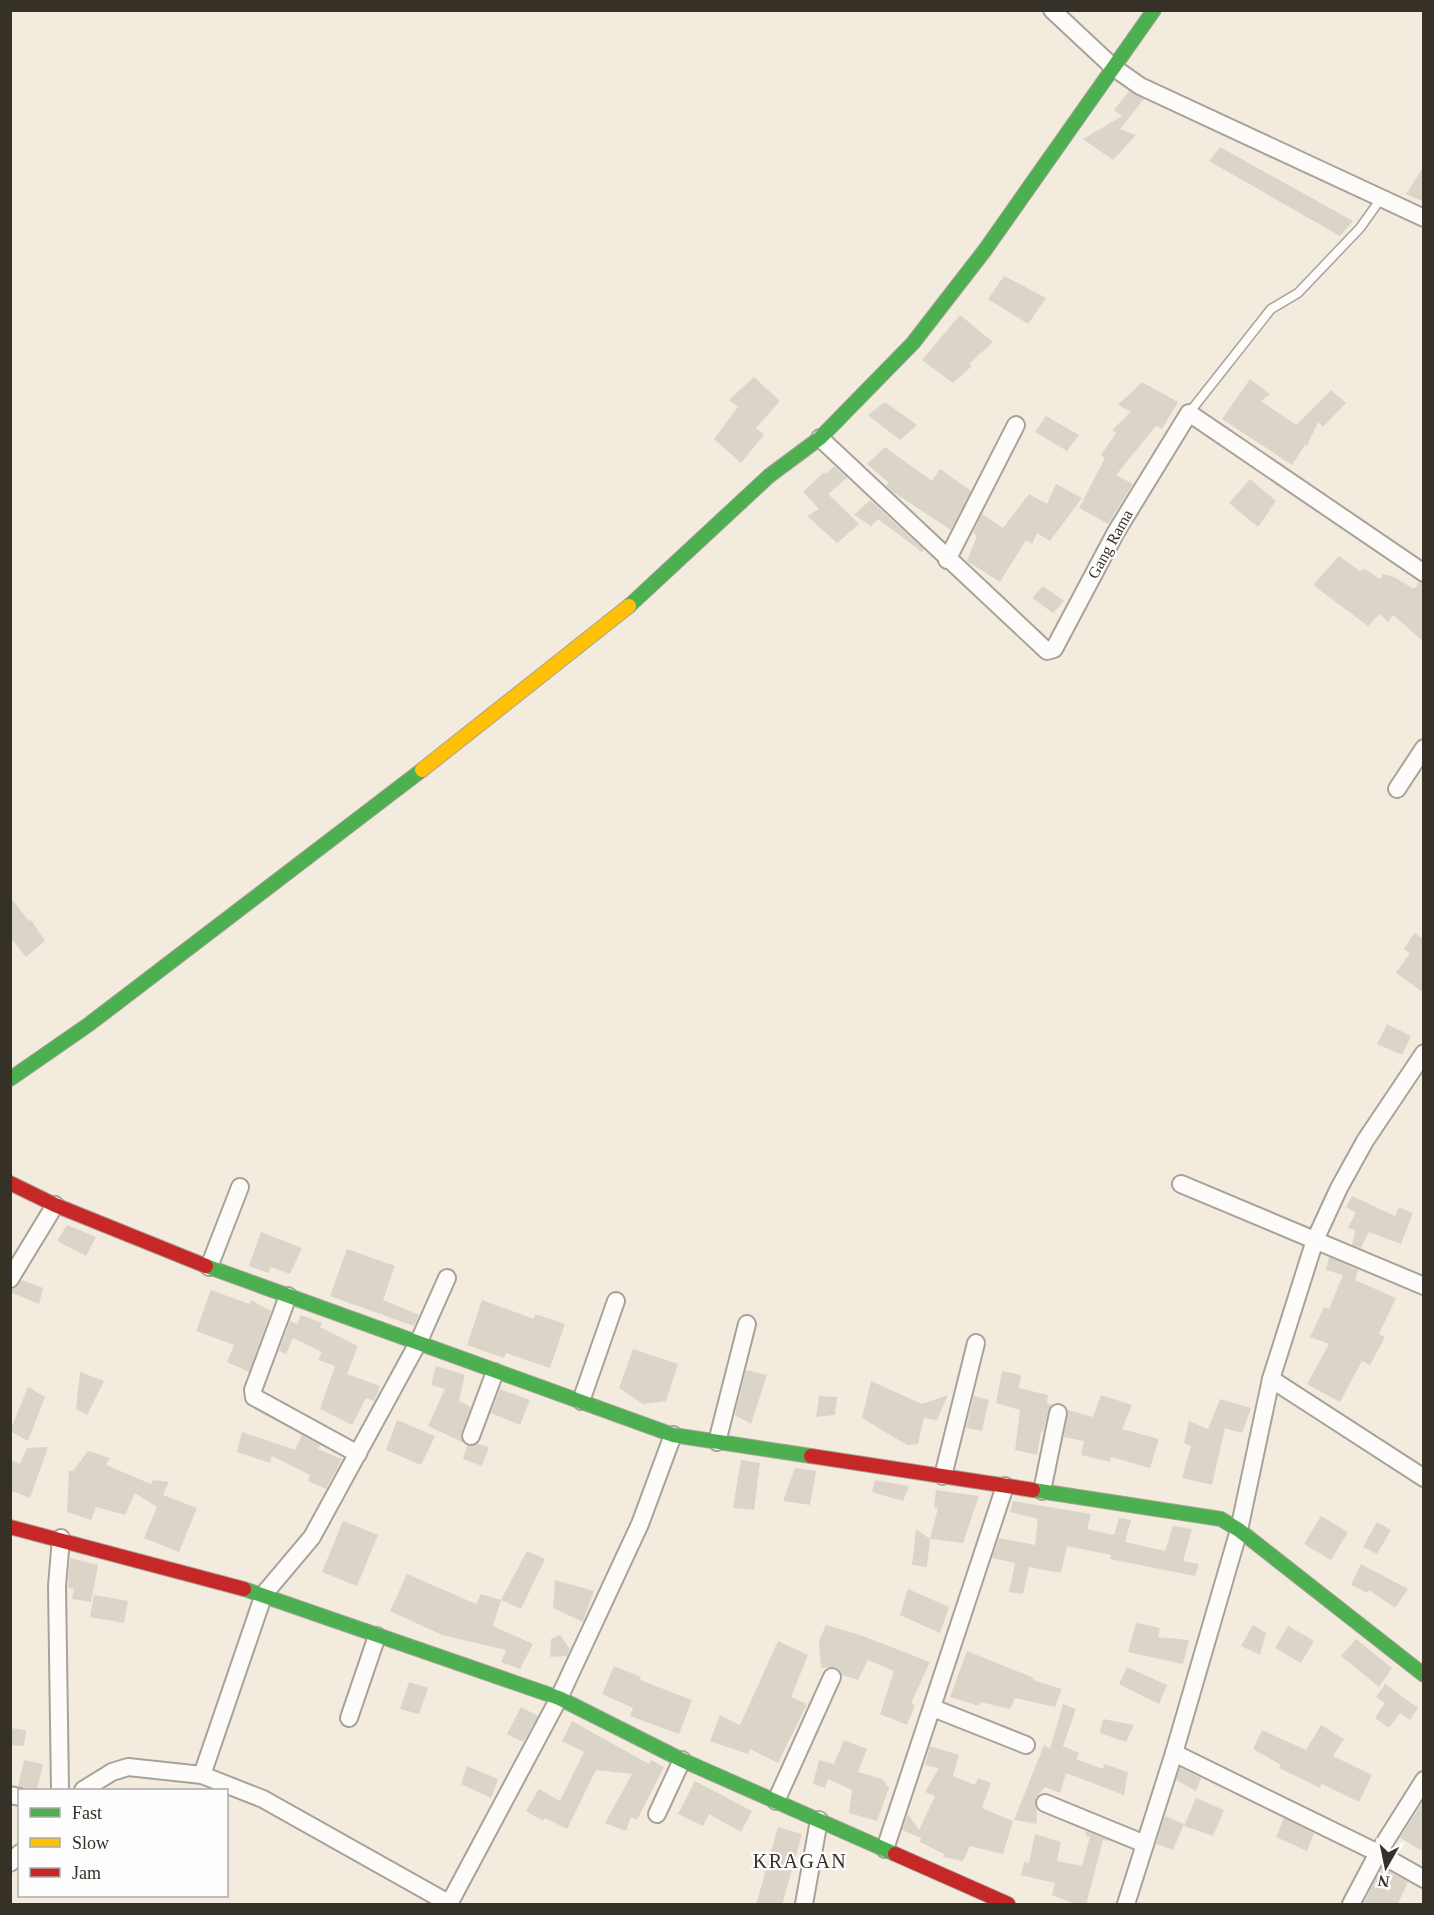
<svg xmlns="http://www.w3.org/2000/svg" width="1434" height="1915" viewBox="0 0 1434 1915" font-family="Georgia,serif">
<style>
.building{fill:#dbd4c9}
.lines{fill:none;stroke-linecap:round;stroke-linejoin:round}
.lane-casing{stroke:#a8a298;stroke-width:11}
.street-casing{stroke:#a8a298;stroke-width:20}
.fast-casing{stroke:#a8a298;stroke-width:16}
.slow-casing{stroke:#a8a298;stroke-width:16}
.jam-casing{stroke:#a8a298;stroke-width:16}
.lane{stroke:#fdfcfa;stroke-width:8}
.street{stroke:#fdfcfa;stroke-width:16}
.fast{stroke:#4caf50;stroke-width:14}
.slow{stroke:#ffc107;stroke-width:14}
.jam{stroke:#c62828;stroke-width:14}
.labels{text-anchor:middle;dominant-baseline:central;stroke-width:4.5;stroke-linejoin:round;paint-order:stroke}
.street-label{font-size:16px;fill:#363127;stroke:#fdfdfd}
.quarter-label{font-size:20px;letter-spacing:1.5px;fill:#363127;stroke:#fdfdfd}
</style>
<rect width="100%" height="100%" fill="#f3ecde"/>
<g class="building">
<path d="M1129,91L1144,99L1120,129L1136,135L1113,160L1083,139L1122,116L1114,110Z"/>
<path d="M1220,147L1353,221L1340,236L1209,161Z"/>
<path d="M1424,166V202L1406,194Z"/>
<path d="M1004,276L1046,298L1028,324L988,299Z"/>
<path d="M960,315L993,342L969,364L972,366L953,383L922,360Z"/>
<path d="M754,377L780,401L756,428L764,435L741,463L714,439L738,407L729,400Z"/>
<path d="M1250,379L1270,394L1261,401L1296,425L1331,390L1346,403L1323,427L1318,422L1307,446L1305,445L1292,465L1222,419Z"/>
<path d="M1142,382L1178,402L1162,429L1156,426L1116,475L1133,484L1108,524L1079,508L1105,458L1101,455L1116,433L1112,430L1131,412L1118,405Z"/>
<path d="M885,402L917,425L900,440L868,415Z"/>
<path d="M1046,416L1079,435L1067,451L1035,432Z"/>
<path d="M885,447L932,481L940,469L971,491L951,530L893,492L886,486L889,483L867,464Z"/>
<path d="M834,466L847,478L828,494L859,524L837,543L807,516L819,509L803,492L824,472L826,474Z"/>
<path d="M1250,479L1276,501L1258,527L1229,503Z"/>
<path d="M1056,484L1082,498L1050,541L1037,533L1032,544L1026,540L1000,582L967,561L977,536L973,533L982,514L1003,528L1029,494L1047,504Z"/>
<path d="M870,500L924,550L922,552L878,519L871,526L854,515Z"/>
<path d="M1339,556L1360,571L1365,569L1380,579L1383,574L1394,577L1414,589L1419,582L1424,583V642L1393,615L1388,622L1380,614L1368,626L1313,585Z"/>
<path d="M1043,586L1064,601L1053,613L1032,598Z"/>
<path d="M10,897L29,921L31,920L45,941L26,957L10,937Z"/>
<path d="M1414,933L1422,938L1424,936V993L1396,973L1410,953L1404,949Z"/>
<path d="M1387,1024L1411,1036L1402,1055L1377,1044Z"/>
<path d="M1352,1196L1395,1216L1399,1207L1413,1213L1401,1244L1369,1232L1361,1248L1352,1245L1355,1231L1348,1227L1356,1213L1346,1207Z"/>
<path d="M67,1225L96,1237L86,1256L57,1241Z"/>
<path d="M261,1232L302,1248L290,1274L271,1267L268,1273L249,1266Z"/>
<path d="M347,1249L395,1266L383,1300L419,1315L414,1326L330,1296Z"/>
<path d="M1329,1257L1358,1270L1355,1280L1396,1298L1379,1334L1385,1337L1370,1365L1362,1361L1340,1402L1307,1384L1329,1344L1310,1337L1324,1307L1329,1309L1343,1275L1326,1270Z"/>
<path d="M22,1280L43,1288L39,1304L10,1292Z"/>
<path d="M211,1290L249,1304L251,1300L271,1311L249,1372L227,1362L234,1345L196,1331Z"/>
<path d="M482,1300L534,1319L535,1314L565,1324L550,1368L506,1353L504,1358L467,1345Z"/>
<path d="M301,1315L322,1323L320,1327L358,1346L347,1374L380,1386L374,1401L366,1398L352,1425L320,1409L335,1366L318,1360L322,1352L293,1338L286,1354L279,1351L290,1321L297,1324Z"/>
<path d="M633,1349L678,1364L666,1401L643,1404L619,1388Z"/>
<path d="M436,1366L465,1375L459,1401L471,1407L461,1433L462,1442L428,1426L445,1389L431,1385Z"/>
<path d="M746,1370L767,1375L751,1424L735,1415Z"/>
<path d="M1002,1371L1021,1375L1019,1388L1048,1395L1047,1403L1052,1405L1048,1411L1043,1432H1041L1037,1455L1015,1450L1020,1410L996,1403Z"/>
<path d="M80,1372L104,1381L87,1415L76,1409Z"/>
<path d="M871,1381L922,1404L948,1395L937,1420L924,1418L918,1444L907,1445L862,1418Z"/>
<path d="M28,1387L45,1397L28,1441L10,1431Z"/>
<path d="M500,1389L530,1400L520,1425L491,1413Z"/>
<path d="M1101,1395L1132,1405L1122,1429L1159,1439L1150,1468L1111,1457L1110,1462L1081,1455L1084,1441L1064,1437L1068,1410L1093,1417Z"/>
<path d="M819,1396L837,1397L835,1415L816,1417Z"/>
<path d="M974,1396L989,1400L982,1431L966,1428Z"/>
<path d="M1220,1399L1251,1408L1242,1433L1225,1428L1212,1485L1182,1478L1191,1446L1184,1443L1189,1421L1208,1429Z"/>
<path d="M397,1420L435,1436L421,1465L386,1450Z"/>
<path d="M242,1432L295,1450L302,1435L320,1445L318,1449L342,1459L326,1489L308,1481L310,1475L272,1456L270,1463L237,1452Z"/>
<path d="M478,1444L489,1447L482,1466L463,1459L467,1446Z"/>
<path d="M48,1447L30,1498L10,1490V1460L20,1464L27,1448Z"/>
<path d="M88,1451L110,1458L106,1465L151,1484L153,1480L169,1482L163,1495L197,1508L179,1552L144,1538L157,1507L135,1493L125,1515L96,1507L91,1520L67,1512L69,1471H73Z"/>
<path d="M741,1460L760,1463L754,1510L733,1508Z"/>
<path d="M795,1468L816,1471L810,1505L783,1501Z"/>
<path d="M875,1480L909,1486L903,1501L872,1492Z"/>
<path d="M936,1490L979,1496L963,1543L930,1539L938,1508L934,1507Z"/>
<path d="M1013,1501L1091,1514L1087,1529L1114,1535L1119,1518L1131,1520L1125,1542L1165,1551L1173,1526L1192,1529L1183,1561L1199,1564L1195,1576L1110,1559L1111,1555L1067,1546L1061,1573L1029,1567L1023,1594L1009,1592L1015,1563L992,1558L999,1538L1035,1545L1038,1519L1010,1512Z"/>
<path d="M1321,1516L1348,1532L1331,1560L1304,1544Z"/>
<path d="M343,1521L378,1535L357,1586L322,1572Z"/>
<path d="M1377,1522L1391,1530L1377,1554L1363,1547Z"/>
<path d="M916,1529L930,1539L927,1567L912,1565Z"/>
<path d="M527,1551L545,1559L521,1609L501,1600Z"/>
<path d="M70,1558L98,1565L91,1602L72,1599L74,1589L68,1588Z"/>
<path d="M1361,1564L1408,1589L1395,1608L1369,1590L1367,1593L1351,1585Z"/>
<path d="M407,1574L476,1604L481,1594L501,1600L493,1626L533,1644L520,1669L501,1662L506,1650L442,1635L390,1611Z"/>
<path d="M555,1580L594,1591L583,1622L553,1608Z"/>
<path d="M908,1589L949,1607L940,1633L900,1615Z"/>
<path d="M94,1595L128,1601L124,1623L90,1617Z"/>
<path d="M1136,1623L1160,1628L1158,1637L1189,1640L1183,1664L1128,1652Z"/>
<path d="M826,1625L860,1635L930,1662L911,1703L915,1705L907,1725L880,1714L894,1671L868,1660L858,1680L842,1675L836,1667L821,1668L819,1641Z"/>
<path d="M1253,1625L1266,1633L1260,1655L1241,1646Z"/>
<path d="M1288,1626L1314,1641L1301,1663L1275,1648Z"/>
<path d="M560,1635L570,1649L567,1656L550,1657L551,1639Z"/>
<path d="M1356,1639L1392,1668L1379,1687L1341,1656Z"/>
<path d="M778,1641L808,1655L791,1697L807,1704L778,1763L750,1749L748,1754L710,1741L720,1715L740,1725Z"/>
<path d="M967,1651L1034,1678L1033,1680L1062,1689L1055,1707L1015,1698L1010,1709L980,1702L979,1706L950,1697Z"/>
<path d="M614,1666L641,1677L640,1680L692,1700L679,1734L630,1716L633,1708L602,1694Z"/>
<path d="M1127,1667L1167,1685L1159,1704L1119,1684Z"/>
<path d="M409,1682L428,1688L419,1714L400,1709Z"/>
<path d="M1385,1684L1418,1708L1410,1720L1400,1713L1389,1728L1375,1718L1385,1703L1376,1697Z"/>
<path d="M1063,1704L1076,1709L1063,1746L1079,1753L1076,1759L1103,1769L1104,1764L1128,1772L1124,1795L1066,1773L1060,1793L1045,1787L1036,1798L1037,1824L1014,1820L1044,1745L1050,1749Z"/>
<path d="M521,1707L538,1716L523,1742L507,1734Z"/>
<path d="M1103,1719L1134,1725L1126,1742L1100,1733Z"/>
<path d="M572,1721L649,1764L651,1760L664,1767L637,1820L631,1817L626,1831L605,1823L632,1774L596,1770L567,1829L545,1818L543,1821L526,1811L539,1789L560,1801L584,1752L562,1741Z"/>
<path d="M1321,1725L1344,1739L1333,1756L1372,1775L1359,1802L1322,1784L1320,1788L1279,1768L1281,1765L1253,1749L1262,1730L1306,1750Z"/>
<path d="M10,1728L26,1730L24,1746L10,1745Z"/>
<path d="M844,1740L867,1749L858,1772L882,1779L889,1788L877,1821L849,1813L852,1790L828,1779L825,1788L813,1784L819,1760L834,1764Z"/>
<path d="M930,1746L959,1755L953,1776L975,1785L978,1778L991,1783L982,1808L1013,1821L1003,1854L970,1846L963,1861L943,1857L944,1854L920,1842L921,1838L902,1830L908,1814L919,1830L935,1796L925,1792L939,1768L925,1765Z"/>
<path d="M24,1760L43,1764L37,1790L18,1786Z"/>
<path d="M467,1766L498,1779L491,1798L461,1784Z"/>
<path d="M1180,1768L1201,1778L1196,1791L1176,1780Z"/>
<path d="M695,1781L752,1811L741,1832L709,1814L703,1826L678,1814Z"/>
<path d="M1196,1798L1224,1810L1213,1836L1184,1826Z"/>
<path d="M1424,1800V1852L1400,1838Z"/>
<path d="M1165,1816L1184,1824L1173,1850L1156,1844Z"/>
<path d="M1284,1818L1314,1833L1307,1851L1276,1837Z"/>
<path d="M778,1827L802,1834L782,1905H756Z"/>
<path d="M1086,1831L1110,1841L1103,1840L1086,1905H1077L1052,1895L1055,1883L1021,1875L1024,1862L1029,1863L1035,1834L1061,1842L1057,1861L1082,1866L1090,1837L1086,1836Z"/>
<path d="M1382,1867L1408,1882L1397,1905H1368L1364,1902Z"/>
</g>
<g class="lines">
<defs>
<path id="lane" d="M1189,413L1271,309L1298,293L1360,228L1380,200"/>
<g id="street">
<path d="M1052,10L1113,67L1140,86L1424,218"/>
<path d="M820,438L1047,651L1054,649L1116,532L1189,413L1424,573"/>
<path d="M947,560L1016,425"/>
<path d="M1397,789L1424,748"/>
<path d="M1181,1184L1424,1286"/>
<path d="M209,1267L240,1187"/>
<path d="M10,1279L55,1205"/>
<path d="M288,1296L253,1390L254,1397L358,1454"/>
<path d="M1271,1379L1424,1478"/>
<path d="M581,1401L616,1301"/>
<path d="M471,1436L495,1372"/>
<path d="M717,1442L747,1324"/>
<path d="M943,1476L976,1343"/>
<path d="M1042,1491L1058,1413"/>
<path d="M933,1708L1026,1745"/>
<path d="M349,1718L377,1636"/>
<path d="M1174,1753L1378,1853L1424,1780"/>
<path d="M202,1775L264,1594L312,1537L419,1341L447,1278"/>
<path d="M60,1790L57,1586L61,1538"/>
<path d="M83,1790L112,1772L128,1767L202,1775L263,1799L450,1904"/>
<path d="M10,1795L20,1797"/>
<path d="M776,1801L832,1677"/>
<path d="M1045,1803L1145,1844"/>
<path d="M657,1814L682,1760"/>
<path d="M885,1849L1005,1486"/>
<path d="M10,1863L20,1853"/>
<path d="M449,1904L559,1698L640,1524L673,1435"/>
<path d="M804,1904L819,1820"/>
<path d="M1126,1904L1174,1753L1239,1530L1271,1379L1315,1240L1339,1188L1365,1141L1424,1053"/>
<path d="M1351,1904L1378,1853L1424,1879"/>
</g>
<g id="fast">
<path d="M629,606L769,476L820,438L913,343L985,250L1154,10"/>
<path d="M10,1079L88,1025L422,770"/>
<path d="M206,1266L673,1435L811,1456"/>
<path d="M1033,1490L1221,1519L1239,1530L1424,1675"/>
<path d="M244,1589L559,1698L682,1760L895,1854"/>
</g>
<path id="slow" d="M422,770L629,606"/>
<g id="jam">
<path d="M10,1183L55,1205L206,1266"/>
<path d="M811,1456L1033,1490"/>
<path d="M10,1527L244,1589"/>
<path d="M895,1854L1008,1904"/>
</g>
</defs>
<use href="#lane" class="lane-casing"/>
<use href="#street" class="street-casing"/>
<use href="#fast" class="fast-casing"/>
<use href="#slow" class="slow-casing"/>
<use href="#jam" class="jam-casing"/>
<use href="#lane" class="lane"/>
<use href="#street" class="street"/>
<use href="#fast" class="fast"/>
<use href="#slow" class="slow"/>
<use href="#jam" class="jam"/>
</g>
<g class="labels">
<g class="street-label">
<text transform="translate(1110 544) rotate(-61)">Gang Rama</text>
</g>
<g class="quarter-label">
<text x="800" y="1861">KRAGAN</text>
</g>
</g>
<rect width="1434" height="1915" fill="none" stroke="#363127" stroke-width="24"/>
<rect x="18" y="1789" width="210" height="108" fill="#fdfdfd" stroke="#adaba7" stroke-width="1.5"/>
<rect x="30" y="1808" width="30" height="9" fill="#4caf50" stroke="#adaba7" stroke-width="1.5"/>
<text x="72" y="1819" font-size="18" fill="#363127">Fast</text>
<rect x="30" y="1838" width="30" height="9" fill="#ffc107" stroke="#adaba7" stroke-width="1.5"/>
<text x="72" y="1849" font-size="18" fill="#363127">Slow</text>
<rect x="30" y="1868" width="30" height="9" fill="#c62828" stroke="#adaba7" stroke-width="1.5"/>
<text x="72" y="1879" font-size="18" fill="#363127">Jam</text>
<g transform="translate(1386 1867) rotate(189)" stroke="#fdfdfd" stroke-width="4.5" paint-order="stroke">
<path d="M0-4.5L10 22L0 15L-10 22Z" fill="#363127"/>
<text y="-9" font-size="16" font-weight="bold" text-anchor="middle" fill="#363127">N</text>
</g>
</svg>
